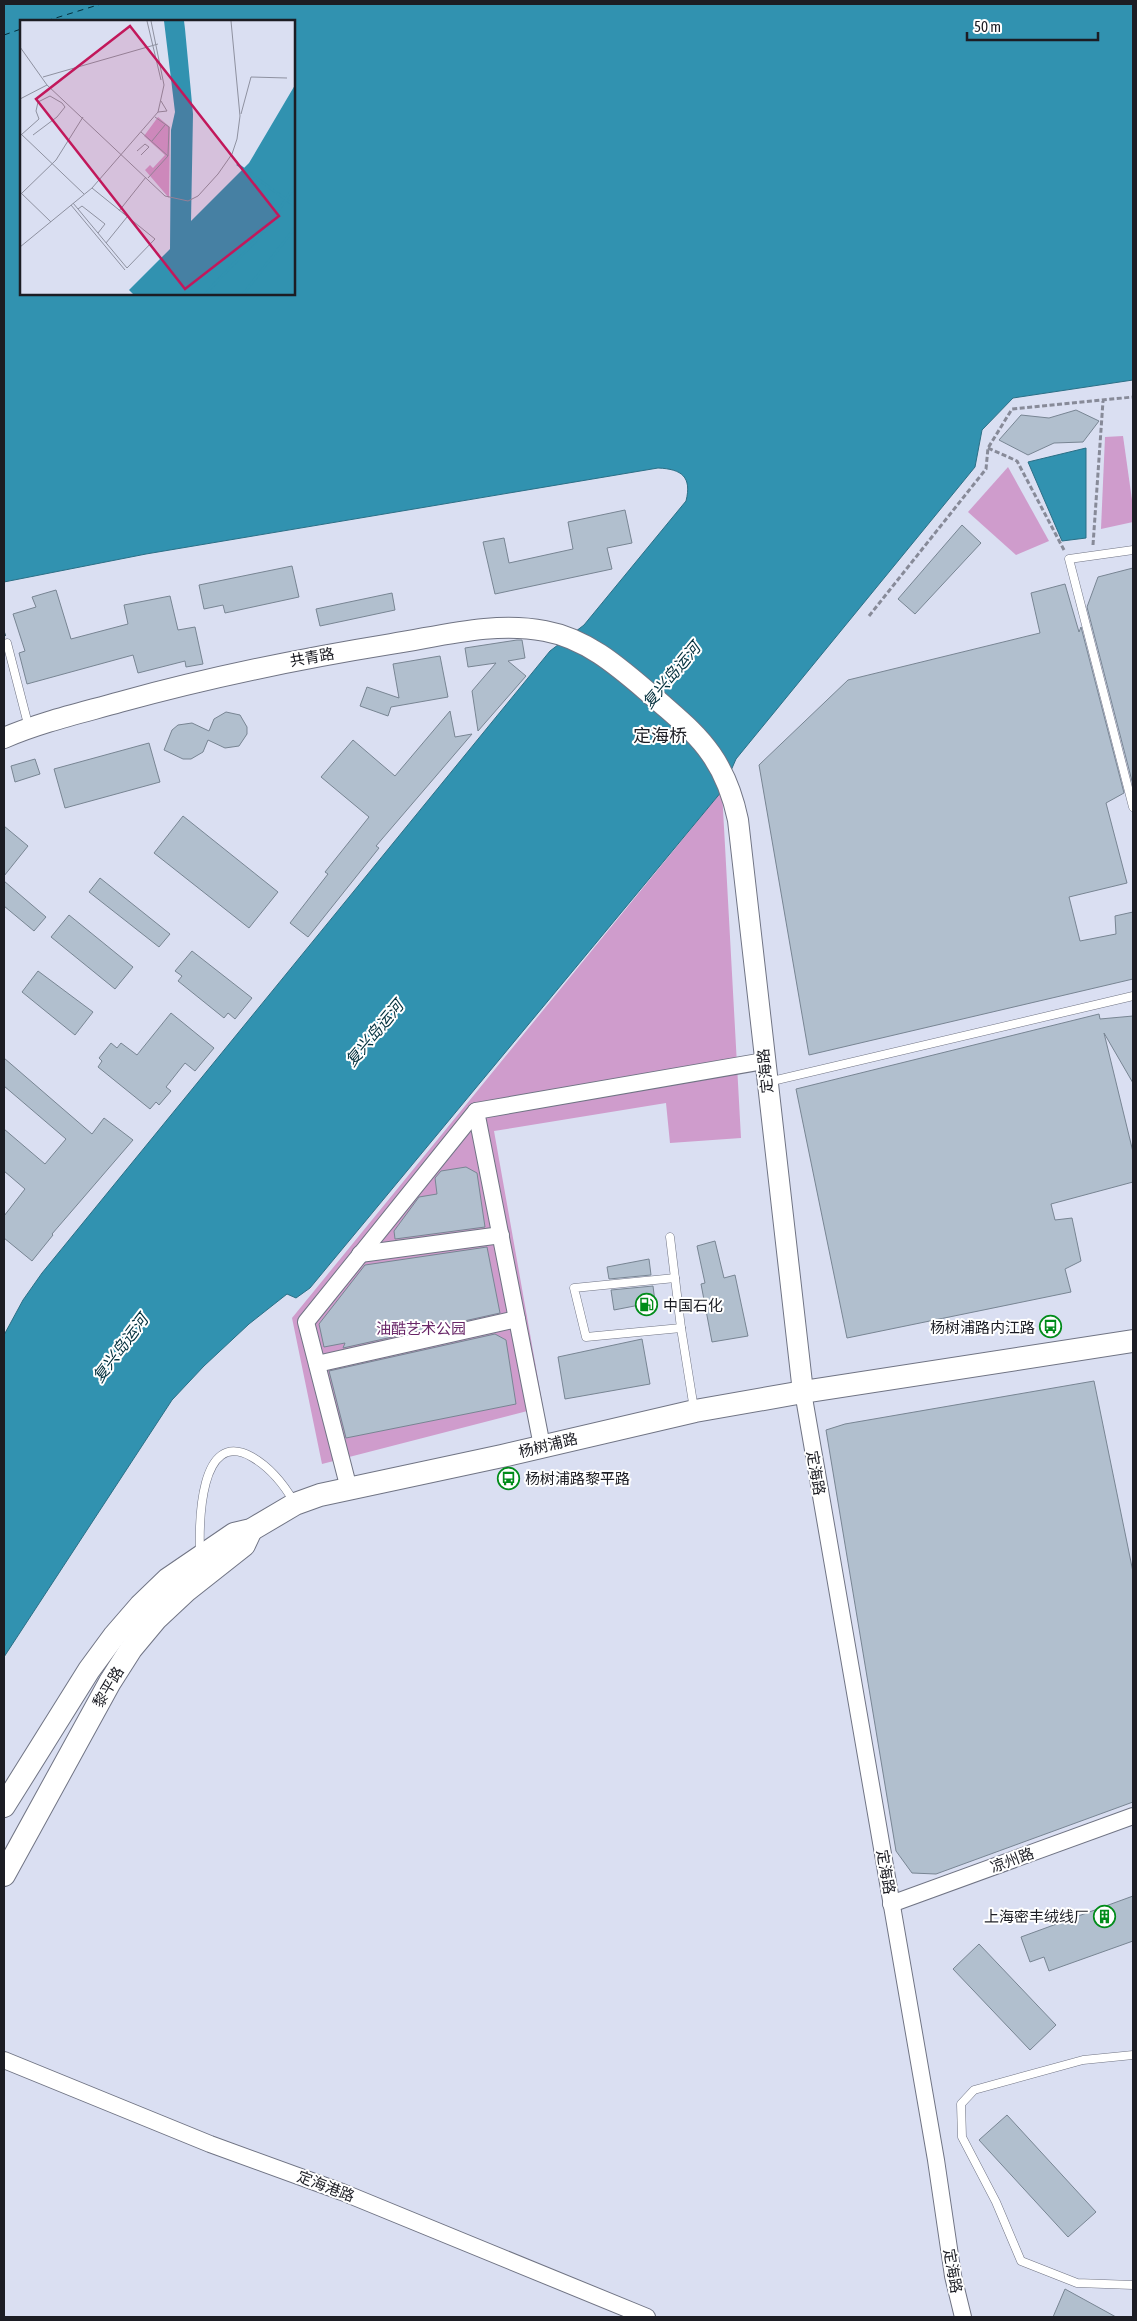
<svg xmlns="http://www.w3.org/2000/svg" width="1137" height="2321" viewBox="0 0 1137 2321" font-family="'Asap Condensed','Noto Sans SC',sans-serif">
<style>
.green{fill:#cf9ccc}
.water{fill:#3192b0;stroke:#2b6f86;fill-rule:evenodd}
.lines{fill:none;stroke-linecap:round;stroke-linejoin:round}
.ferry{stroke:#022f3c;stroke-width:1;stroke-dasharray:6 5;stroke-linecap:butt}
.building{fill:#b1bfce;stroke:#788593}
.service-casing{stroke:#707484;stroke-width:9}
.minor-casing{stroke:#707484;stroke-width:18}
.tertiary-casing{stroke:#707484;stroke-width:22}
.secondary-casing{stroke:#707484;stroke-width:24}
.path{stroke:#878a98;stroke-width:3;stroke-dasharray:5 2.5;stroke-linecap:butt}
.service{stroke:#fff;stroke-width:8}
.minor{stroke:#fff;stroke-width:16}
.tertiary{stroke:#fff;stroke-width:20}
.secondary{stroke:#fff;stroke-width:22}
.labels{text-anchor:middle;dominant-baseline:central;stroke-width:4;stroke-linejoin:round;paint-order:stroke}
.street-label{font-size:15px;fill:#1c1d24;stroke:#fff}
.poi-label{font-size:15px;fill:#1c1d24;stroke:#fff;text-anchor:start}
.park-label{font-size:15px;fill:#682567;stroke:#fff}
.water-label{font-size:16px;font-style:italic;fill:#022f3c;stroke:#fff}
.quarter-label{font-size:18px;fill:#1c1d24;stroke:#fff}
.inset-river{fill:none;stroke:#3192b0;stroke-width:2.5}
.inset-road{fill:none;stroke:#8e91a0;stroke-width:1}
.view{fill:#c2185b;fill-opacity:0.15;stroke:#c2185b;stroke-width:2.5}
.inset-edge{fill:none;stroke:#1c1d24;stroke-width:2.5}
</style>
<rect width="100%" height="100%" fill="#dadff2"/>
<g class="green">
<path d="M1123,436L1133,507V522L1101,529L1105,437Z"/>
<path d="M1008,467L1049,541L1016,555L968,512Z"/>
<path d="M722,791L741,1138L670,1143L666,1103L494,1131L543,1407L322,1464L292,1318Z"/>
</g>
<g class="water">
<path d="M4,4H1133V380L1013,398L982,430L975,467L736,759L722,791L310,1288L296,1298L287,1294L249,1324L204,1366L172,1400L4,1657V1335L23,1300L42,1273L550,651L584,625L686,501C692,477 682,469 658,468L146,554L4,582ZM21,21H294V294H21Z"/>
<path d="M1086,448V538L1062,541L1028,462Z"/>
</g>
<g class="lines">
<g class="ferry">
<path d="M46,21L101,4"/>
<path d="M4,35L21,29"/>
<path d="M4,630L6,639"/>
</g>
</g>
<g class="building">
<path d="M1076,410L1099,421L1083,442L1054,443L1028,455L999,440L1021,415L1049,418Z"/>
<path d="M625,510L632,543L607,548L612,569L495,594L483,542L504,538L509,563L573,549L568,522Z"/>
<path d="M962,525L981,543L915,614L898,599Z"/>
<path d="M292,566L299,597L225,613L223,605L204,609L199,585Z"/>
<path d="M1133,568V785L1087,607L1098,577Z"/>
<path d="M1065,584L1079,632L1081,627L1124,793L1106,803L1127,883L1069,897L1080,941L1116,934L1115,916L1133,912V979L809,1055L759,765L848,680L1040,633L1031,593Z"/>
<path d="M56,590L71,639L128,624L124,605L170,596L178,630L195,627L203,664L186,667L185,661L138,673L133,655L27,684L19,653L25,651L13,614L36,607L32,597Z"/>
<path d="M392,593L395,610L320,626L316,609Z"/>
<path d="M517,640H522L525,658L508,661L526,676L478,731L472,691L496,663L468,667L465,648Z"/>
<path d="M440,656L448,697L391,707L388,716L360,706L367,687L399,698L393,664Z"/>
<path d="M450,711L455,737L472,734L376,846L379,848L308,937L290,923L328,874L325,872L369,817L321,777L353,740L395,776Z"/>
<path d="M226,712L240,715L247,727V734L239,746L225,748L208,740L203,752L191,759H183L164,750L172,730L178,725L192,723L209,731L214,719Z"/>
<path d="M149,743L160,782L65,808L54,769Z"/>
<path d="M35,759L40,774L15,782L11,766Z"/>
<path d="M183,816L278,892L249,928L154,853Z"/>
<path d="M4,826L28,846L4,876Z"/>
<path d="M100,878L170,934L159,947L89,892Z"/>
<path d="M4,881L46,917L34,931L4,906Z"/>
<path d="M69,915L133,967L115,989L51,937Z"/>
<path d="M192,951L252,998L235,1019L228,1013L224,1018L178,981L182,976L175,971Z"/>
<path d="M38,971L93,1012L75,1035L22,992Z"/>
<path d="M171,1013L214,1048L195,1071L185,1063L166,1087L171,1091L159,1105L156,1102L150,1109L98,1067L102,1061L99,1058L111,1043L117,1048L121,1043L137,1055Z"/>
<path d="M1099,1014L1100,1019L1133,1016V1083L1104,1033L1133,1152V1182L1051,1204L1055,1220L1072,1218L1081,1261L1065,1269L1071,1292L847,1338L796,1089Z"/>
<path d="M4,1058L92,1134L104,1118L133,1140L52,1234L53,1235L32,1261L4,1238V1216L25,1189L4,1171V1129L45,1164L66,1139L4,1086Z"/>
<path d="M466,1167L477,1173L485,1227L395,1239L394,1231L419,1197L437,1194L435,1178L441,1171Z"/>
<path d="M715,1241L724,1278L735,1275L748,1336L712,1342L701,1284L705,1283L697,1246Z"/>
<path d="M487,1247L500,1313L343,1348L345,1343L324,1347L319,1324L365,1265Z"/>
<path d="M649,1259L651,1275L609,1279L607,1267Z"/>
<path d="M653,1286L655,1302L614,1310L611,1290Z"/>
<path d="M495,1334L506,1340L516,1404L346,1438L329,1371Z"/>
<path d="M642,1339L650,1384L565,1399L558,1357Z"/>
<path d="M1094,1381L1133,1572V1802L936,1874L912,1873L896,1851L826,1430L845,1424Z"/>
<path d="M1133,1896V1941L1049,1971L1044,1957L1030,1962L1021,1937Z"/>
<path d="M979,1944L1056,2025L1030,2050L953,1969Z"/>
<path d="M1007,2115L1096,2212L1068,2237L979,2140Z"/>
<path d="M1065,2289L1116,2317H1053Z"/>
</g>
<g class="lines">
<defs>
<g id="service">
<path d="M1133,550L1069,559L1133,807"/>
<path d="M7,643L29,728"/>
<path d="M768,1082L1133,996"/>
<path d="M670,1237L681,1328L694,1409"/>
<path d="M675,1278L574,1288L586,1337L681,1328"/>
<path d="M200,1554C199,1524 199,1427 252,1457C271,1468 283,1483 294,1502"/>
<path d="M1133,2055L1083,2060L974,2090L961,2104L962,2137L996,2202L1021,2261L1077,2283L1133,2285"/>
</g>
<g id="minor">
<path d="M476,1111L542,1446"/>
<path d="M360,1254L501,1235"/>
<path d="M317,1364L517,1319"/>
<path d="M803,1392L936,2160L953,2276L963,2317"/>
<path d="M349,1489L306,1322L476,1111L764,1061"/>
<path d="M891,1904L1133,1816"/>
<path d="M4,2060L210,2144L342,2192L647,2317"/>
</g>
<path id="tertiary" d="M4,738C41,722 81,713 120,702C211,677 298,659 391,644C442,636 494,621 545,631C589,639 622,670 655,698C675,716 696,732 711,754C725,774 733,796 738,820L803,1392"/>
<g id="secondary">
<path d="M4,1806L89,1670L114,1636L140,1606L168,1579L234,1534L251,1530L295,1504L320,1495L502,1456L695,1411L803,1392L1133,1341"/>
<path d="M4,1875L110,1682L131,1649L156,1619L187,1590L244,1545L251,1530"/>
</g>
</defs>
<use href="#service" class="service-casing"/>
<use href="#minor" class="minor-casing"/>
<use href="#tertiary" class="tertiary-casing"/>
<use href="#secondary" class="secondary-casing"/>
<g class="path">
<path d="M988,448L1017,461L1064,550"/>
<path d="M1093,545L1103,401"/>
<path d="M869,616L986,469L988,448L1012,409L1133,397"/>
</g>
<use href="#service" class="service"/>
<use href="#minor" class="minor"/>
<use href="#tertiary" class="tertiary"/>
<use href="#secondary" class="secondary"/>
</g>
<defs>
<symbol id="fuel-ring" viewBox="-11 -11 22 22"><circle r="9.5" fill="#fff" stroke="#018c1a" stroke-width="1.5"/><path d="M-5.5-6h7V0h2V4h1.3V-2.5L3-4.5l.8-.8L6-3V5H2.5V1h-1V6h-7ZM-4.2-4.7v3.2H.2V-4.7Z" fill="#018c1a"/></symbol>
<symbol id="bus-ring" viewBox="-11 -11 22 22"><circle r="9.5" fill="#fff" stroke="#018c1a" stroke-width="1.5"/><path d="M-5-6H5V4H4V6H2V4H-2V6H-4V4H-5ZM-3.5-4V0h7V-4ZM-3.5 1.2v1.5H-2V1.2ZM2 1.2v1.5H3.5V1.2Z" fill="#018c1a"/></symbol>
<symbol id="building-ring" viewBox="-11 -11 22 22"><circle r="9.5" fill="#fff" stroke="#018c1a" stroke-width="1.5"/><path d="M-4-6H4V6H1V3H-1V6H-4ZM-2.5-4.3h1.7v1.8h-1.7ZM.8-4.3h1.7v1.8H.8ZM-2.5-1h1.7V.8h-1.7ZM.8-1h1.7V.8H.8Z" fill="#018c1a"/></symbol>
</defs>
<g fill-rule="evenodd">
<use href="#fuel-ring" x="634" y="1292" width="25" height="25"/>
<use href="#bus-ring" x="1038" y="1314" width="25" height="25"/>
<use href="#bus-ring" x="496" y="1466" width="25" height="25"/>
<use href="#building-ring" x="1092" y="1904" width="25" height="25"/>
</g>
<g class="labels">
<g class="street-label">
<text transform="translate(312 657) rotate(-10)">共青路</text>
<text transform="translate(765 1071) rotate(-96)">定海路</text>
<text transform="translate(548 1445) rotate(-14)">杨树浦路</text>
<text transform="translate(816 1473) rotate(80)">定海路</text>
<text transform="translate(108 1687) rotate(-59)">黎平路</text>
<text transform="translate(1012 1860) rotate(-20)">凉州路</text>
<text transform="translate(886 1872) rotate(80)">定海路</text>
<text transform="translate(326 2186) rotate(21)">定海港路</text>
<text transform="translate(953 2271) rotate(80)">定海路</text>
</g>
<g class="poi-label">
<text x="663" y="1305">中国石化</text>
<text x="1035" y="1327" text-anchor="end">杨树浦路内江路</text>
<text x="525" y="1478">杨树浦路黎平路</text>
<text x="1089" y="1916" text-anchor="end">上海密丰绒线厂</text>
</g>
<g class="park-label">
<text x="421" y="1328">油酷艺术公园</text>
</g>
<g class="water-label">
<text transform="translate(671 675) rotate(-50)">复兴岛运河</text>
<text transform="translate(374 1033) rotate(-50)">复兴岛运河</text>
<text transform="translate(120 1348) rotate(-53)">复兴岛运河</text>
</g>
<g class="quarter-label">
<text x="660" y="735">定海桥</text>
</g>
</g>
<g transform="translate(20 20)">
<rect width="275" height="275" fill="#dadff2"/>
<path d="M138,97L150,107L149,178L125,150L130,145L133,148L145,135L124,116Z" fill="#cf9ccc"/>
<path d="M144,1H164L165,9L173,94L171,201L229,143L275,65V274H113L109,270L150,229L151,110L155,92Z" fill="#3192b0"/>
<path class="inset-river" d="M217,144L275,186M185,274L244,212L275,166M223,274L275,208"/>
<path class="inset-road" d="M127,1L141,60M0,27L27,65L145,176L168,181L178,176L198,154L212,134L217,119L220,96L211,1M23,57L138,24M0,79L27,65M138,92L147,91L141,81M221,94L231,57L267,58M121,112L148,136M0,113L64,174M1,115L19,99L16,91L18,82L30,76L42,83L45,87L37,97L13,115M132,121L145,105M117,131L125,124L129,127L121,135M128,158L148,136L149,107L135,97M0,172L31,202M2,173L36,140L63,97M53,183L107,248L135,219L72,168M51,185L105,250M58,189L62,186L85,204L78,213M99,191L126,157M86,223L107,197M0,227L72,168L138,92L144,65L131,1"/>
<path class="view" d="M110,6L259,196L165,269L16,79Z"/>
<rect width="275" height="275" class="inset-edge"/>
</g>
<rect width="1137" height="2321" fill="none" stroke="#1c1d24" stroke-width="10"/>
<path d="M967 32v8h131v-8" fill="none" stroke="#1c1d24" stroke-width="2.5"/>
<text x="974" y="32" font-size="15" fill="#1c1d24" stroke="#ffffff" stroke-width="4" paint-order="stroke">50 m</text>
</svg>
